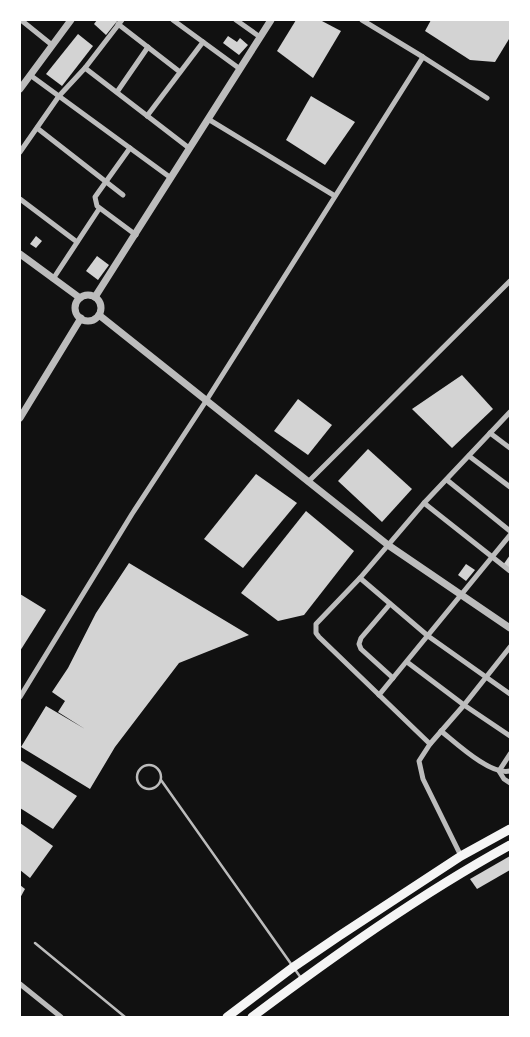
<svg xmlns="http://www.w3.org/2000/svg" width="530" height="1037" viewBox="0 0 530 1037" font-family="'Noto Sans',sans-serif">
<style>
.building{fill:#d3d3d3}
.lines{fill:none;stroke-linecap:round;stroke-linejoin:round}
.service{stroke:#bcbcbc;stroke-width:2.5}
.minor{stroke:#bcbcbc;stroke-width:5}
.tertiary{stroke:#bcbcbc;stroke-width:7}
.primary{stroke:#f5f5f5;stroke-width:9}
</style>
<rect width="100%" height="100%" fill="#111"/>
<g class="building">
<path d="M97,20H118L106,35L94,24Z"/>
<path d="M296,20H320L341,31L313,78L277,51Z"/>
<path d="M431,20H508L510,22L509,39L495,62L470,60L425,31Z"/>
<path d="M78,34L93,46L62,86L46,74Z"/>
<path d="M228,36L237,42L240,38L248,45L239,55L223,43Z"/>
<path d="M311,96L355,122L325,165L286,140Z"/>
<path d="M36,236L42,241L36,248L30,244Z"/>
<path d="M97,256L109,265L98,280L86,271Z"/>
<path d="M462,375L493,409L452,448L412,409Z"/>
<path d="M298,399L332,425L308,455L274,431Z"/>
<path d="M368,449L412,489L382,522L338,481Z"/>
<path d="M256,474L297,503L243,568L204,539Z"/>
<path d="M306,511L354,551L304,615L278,621L241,593Z"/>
<path d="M510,555V570L503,565Z"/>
<path d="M129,563L249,635L179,663L115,747L90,789L21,747L46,706L85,729L58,712L65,701L52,692L68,668L96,613Z"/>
<path d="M466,564L475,570L466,581L458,575Z"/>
<path d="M20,594L46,610L20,651Z"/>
<path d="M20,760L77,796L53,829L20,808Z"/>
<path d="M20,823L53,846L30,878L20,870Z"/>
<path d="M510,856V870L477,889L470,879Z"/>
<path d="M20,885L25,889L20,898Z"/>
</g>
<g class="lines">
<g class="service">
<circle cx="149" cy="777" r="12"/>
<path d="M161,780L301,978"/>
<path d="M35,943L125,1017"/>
</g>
<g class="minor">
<path d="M21,20L52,45"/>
<path d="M173,20L240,69"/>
<path d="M236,20L260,37"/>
<path d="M362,20L423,57L487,98"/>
<path d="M118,24L180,72"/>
<path d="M85,68L189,148"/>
<path d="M30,75L171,178"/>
<path d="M117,92L148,47"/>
<path d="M147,116L203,42"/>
<path d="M208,119L335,196"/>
<path d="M37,128L123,195"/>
<path d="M130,148L95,197L97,206L136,235"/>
<path d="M20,152L59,96L85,68L122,20"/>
<path d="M20,199L77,242"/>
<path d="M53,279L99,209"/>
<path d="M490,433L510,448"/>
<path d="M469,456L510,487"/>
<path d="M447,480L510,531"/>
<path d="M308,482L510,281"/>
<path d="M424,503L510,571"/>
<path d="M360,578L428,636L510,694"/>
<path d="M390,604L361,638L359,644L361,649L393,678"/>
<path d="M407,662L464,705L510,736"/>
<path d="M379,695L510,535"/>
<path d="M20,697L132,514L206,401L423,57"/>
<path d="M441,731C456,743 491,776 510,771"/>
<path d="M430,744L319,637L316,633V624L360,578L424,503L510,412"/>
<path d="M510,754L499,771L504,779L510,783"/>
<path d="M461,856L423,779L419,761L430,744L464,705L510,647"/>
<path d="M20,984L61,1017"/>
</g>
<g class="tertiary">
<path d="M20,89L71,20"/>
<path d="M20,254L80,298"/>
<circle cx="88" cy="308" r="13"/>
<path d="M95,297L271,20"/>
<path d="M99,315L388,545L510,628"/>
<path d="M20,418L81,318"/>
</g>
<g class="primary">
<path d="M227,1017L292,968L339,936L461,856L510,829"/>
<path d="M252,1017C335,955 419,895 510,845"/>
</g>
</g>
<rect width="530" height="1037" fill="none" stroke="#ffffff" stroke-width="42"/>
</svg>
